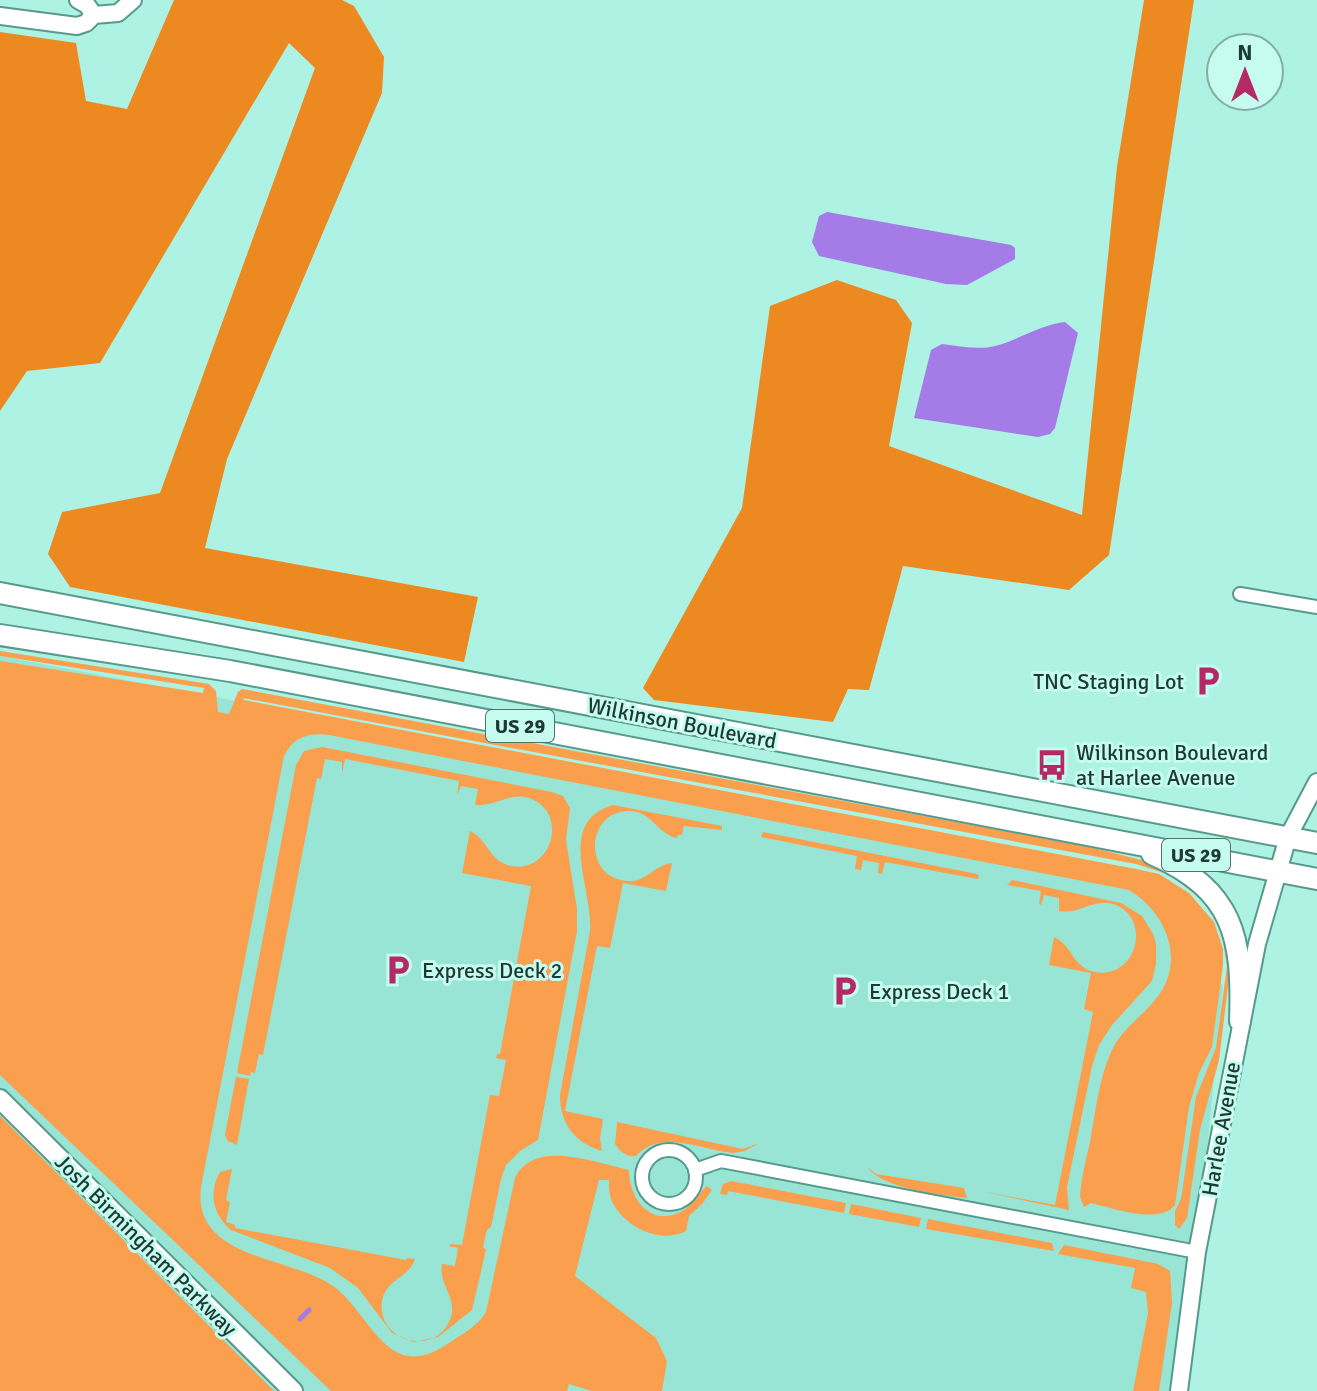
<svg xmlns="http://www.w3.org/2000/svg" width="1317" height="1391" viewBox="0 0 1317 1391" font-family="Signika,sans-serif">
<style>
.built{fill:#98e5d5}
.green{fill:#fa9f4d}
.forest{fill:#ed8921}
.water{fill:#a57be8}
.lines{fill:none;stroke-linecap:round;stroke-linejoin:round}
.stream{stroke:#a57be8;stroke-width:5}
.minor-casing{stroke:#579a8d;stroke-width:16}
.tertiary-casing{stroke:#579a8d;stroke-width:20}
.secondary-casing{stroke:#579a8d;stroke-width:22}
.primary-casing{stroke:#579a8d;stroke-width:24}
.minor{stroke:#fff;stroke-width:12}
.tertiary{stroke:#fff;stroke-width:16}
.secondary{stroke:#fff;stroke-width:18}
.primary{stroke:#fff;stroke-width:20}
.labels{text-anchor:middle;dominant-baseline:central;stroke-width:6;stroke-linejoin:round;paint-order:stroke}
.shield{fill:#c6fcf0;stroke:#50746c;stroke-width:2}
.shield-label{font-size:20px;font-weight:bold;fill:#1d3933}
.poi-label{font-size:22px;fill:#1d3933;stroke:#c6fcf0;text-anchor:start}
.street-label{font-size:22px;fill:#1d3933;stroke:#c6fcf0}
</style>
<rect width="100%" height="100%" fill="#adf2e3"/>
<path class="built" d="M0,656L1134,872L1190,918L1223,987L1197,1252L1177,1391H0Z"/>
<g class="green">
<path d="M0,651L209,684L216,691L218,712L229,714L238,692L242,689L1090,847L1153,863L1200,890V898L1170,875L1136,864L243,698L244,700L1136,869L1159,874L1189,893L1214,922L1223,949V965L1212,1047L1199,1073L1189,1107L1175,1205C1160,1225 1112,1208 1091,1203L1084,1207L1080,1197C1081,1178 1086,1160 1090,1142C1096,1110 1099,1075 1114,1046C1125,1027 1142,1016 1155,1000C1187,962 1167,913 1129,890L329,735C309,732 293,737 284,756L201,1187C192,1258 286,1256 330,1284C372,1311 385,1387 449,1343C462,1334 478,1326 486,1312L515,1178C535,1138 595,1163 629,1170C629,1201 653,1229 684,1210C693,1204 699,1193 707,1186L712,1190L702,1204L689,1216L686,1231C661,1244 627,1228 614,1205C609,1197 609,1189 609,1180H599L575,1276L656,1338L667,1361L662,1391H591L569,1384L567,1391H331L0,1075V661L203,693L204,688L0,656Z"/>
<path d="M322,747L552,792L563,796L570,808L566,840L577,909V931L538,1140L520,1151L506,1165L501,1179L491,1227L487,1230L483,1247L486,1250L472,1310L438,1337L414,1342L392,1333L358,1288L330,1268L231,1230C213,1215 208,1193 220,1172L232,1169L226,1200L230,1202L226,1222L235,1225V1228L406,1260L407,1258L415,1259C409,1278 386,1279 382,1301C376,1343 438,1358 451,1317C457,1297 438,1284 442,1264L455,1266L458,1248L449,1246L450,1244L462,1245L490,1095L499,1096L506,1060L496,1058L497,1054H500L531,886L462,873L470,831C488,839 489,862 511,866C552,874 570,812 529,798C510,792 495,807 475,805L478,789L461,786L457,795L459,781L345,759L342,773V762L325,759L321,779L317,778L263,1055L259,1054L255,1073L251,1072L250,1076L237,1073L296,765L304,751Z"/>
<path d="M613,805L722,826V830L684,826L682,835H678L677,838C657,834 652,811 629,811C585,811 583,878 627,881C646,883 654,865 672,863L666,891L623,883L610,948L597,946L565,1111L603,1119L600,1139L602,1151C575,1143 560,1124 560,1095L590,931C593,888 555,822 613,805Z"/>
<path d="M763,832L977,874L979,876L978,879L885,862L882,874L878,873L879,863L863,860L861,870L855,869L857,856L761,837Z"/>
<path d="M1012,880L1121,903L1142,916L1153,934L1156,944V964L1152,981L1112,1025L1099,1045L1092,1066L1067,1187L1069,1210L980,1191L1055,1205L1093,1012L1084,1009L1091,973L1049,965L1054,937C1072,945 1073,968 1095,972C1137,980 1153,917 1113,904C1093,898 1079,915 1059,911V898L1044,895L1041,905L1039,904L1041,891L1007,885Z"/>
<path d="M1202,900L1209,901L1224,929L1230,970L1219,1060L1200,1130L1187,1218L1179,1229L1175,1225V1211L1181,1199L1196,1097L1216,1048L1227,966L1221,927L1212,910Z"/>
<path d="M236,1077L249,1079L237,1145L228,1141L225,1135Z"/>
<path d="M0,1116L274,1391H0Z"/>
<path d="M617,1122L743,1149L759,1143L745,1151L733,1153C701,1150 661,1128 636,1156C627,1157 620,1152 615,1144Z"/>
<path d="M867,1167L876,1174L964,1188L967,1198C940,1195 883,1189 867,1167Z"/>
<path d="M731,1181L846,1203L844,1213L728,1191L727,1195L720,1194L723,1184Z"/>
<path d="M851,1204L921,1218L919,1227L849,1214Z"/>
<path d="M928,1219L1052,1243L1054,1251L926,1229Z"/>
<path d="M1064,1245L1158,1264L1170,1271L1172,1303L1159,1391H1133L1148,1313L1146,1292L1131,1288L1135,1268L1058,1254Z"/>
</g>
<g class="forest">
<path d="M174,0H342L354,6L384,57L382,93L227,459L205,548L478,597L464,662L70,587L48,554L62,512L160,493L315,68L289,43L100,363L27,371L0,411V32L76,43L86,101L127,109Z"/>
<path d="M1144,0H1194L1109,555L1069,590L903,566L869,690L848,689L833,722L654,700L643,688L742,508L770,306L837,280L896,300L912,323L889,446L1082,515L1117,167Z"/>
</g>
<g class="water">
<path d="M827,212L1011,245L1015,248V259L967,285L946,284L819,256L812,242L819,216Z"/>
<path d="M1065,322L1078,333L1055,428L1050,434L1038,437L914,418L931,350L942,344C961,346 980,351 999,345C1021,338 1041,325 1065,322Z"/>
</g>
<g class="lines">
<path class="stream" d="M300,1319L309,1310"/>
<defs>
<g id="minor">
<path d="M1240,594L1317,607"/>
<circle cx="669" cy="1177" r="27"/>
<path d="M695,1170L721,1161L1197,1252"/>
</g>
<g id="tertiary">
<path d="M78,0L87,5L94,15"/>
<path d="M0,16L77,26L86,23L94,15L118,13L133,0"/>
<path d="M1179,1391L1197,1252L1257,944L1288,837L1317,782"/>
</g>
<path id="secondary" d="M0,1099L293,1391"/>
<g id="primary">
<path d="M0,593L1317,843"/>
<path d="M0,635L230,671L1317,879"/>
<path d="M1152,854C1234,890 1243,937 1240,1021"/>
</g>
</defs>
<use href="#minor" class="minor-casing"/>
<use href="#tertiary" class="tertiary-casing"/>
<use href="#secondary" class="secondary-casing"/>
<use href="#primary" class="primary-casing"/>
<use href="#minor" class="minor"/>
<use href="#tertiary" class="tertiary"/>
<use href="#secondary" class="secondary"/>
<use href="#primary" class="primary"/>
</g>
<defs>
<symbol id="parking-bare" viewBox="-9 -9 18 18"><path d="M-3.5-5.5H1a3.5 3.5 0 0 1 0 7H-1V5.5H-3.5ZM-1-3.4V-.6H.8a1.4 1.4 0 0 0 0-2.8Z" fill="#b52a66" stroke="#c6fcf0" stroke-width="2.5" paint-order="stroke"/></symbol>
<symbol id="bus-bare" viewBox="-9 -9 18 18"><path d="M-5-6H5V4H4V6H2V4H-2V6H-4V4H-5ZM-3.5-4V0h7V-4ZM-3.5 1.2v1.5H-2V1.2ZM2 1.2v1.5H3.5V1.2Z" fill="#b52a66" stroke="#c6fcf0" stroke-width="2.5" paint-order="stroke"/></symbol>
</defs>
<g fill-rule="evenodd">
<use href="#parking-bare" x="1186" y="659" width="44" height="44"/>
<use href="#bus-bare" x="1030" y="743" width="44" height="44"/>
<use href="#parking-bare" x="376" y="948" width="44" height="44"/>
<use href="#parking-bare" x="823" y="969" width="44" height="44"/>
</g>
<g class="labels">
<g class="shield">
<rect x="486" y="710" width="68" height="32" rx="6"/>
<rect x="1162" y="839" width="68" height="32" rx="6"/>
</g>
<g class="shield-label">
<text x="520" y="726">US 29</text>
<text x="1196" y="855">US 29</text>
</g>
<g class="poi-label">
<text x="1184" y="681" text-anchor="end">TNC Staging Lot</text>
<text x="1076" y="752">Wilkinson Boulevard<tspan x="1076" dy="25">at Harlee Avenue</tspan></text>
<text x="422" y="970">Express Deck 2</text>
<text x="869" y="991">Express Deck 1</text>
</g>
<g class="street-label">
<text transform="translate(682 723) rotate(11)">Wilkinson Boulevard</text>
<text transform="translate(1221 1129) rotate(-80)">Harlee Avenue</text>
<text transform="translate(146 1245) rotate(45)">Josh Birmingham Parkway</text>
</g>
</g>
<g transform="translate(1245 72)"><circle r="38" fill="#c6fcf0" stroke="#82aea4" stroke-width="2"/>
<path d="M0-6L14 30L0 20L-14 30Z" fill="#b52a66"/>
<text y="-12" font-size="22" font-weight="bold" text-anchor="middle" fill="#1d3933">N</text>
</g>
</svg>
